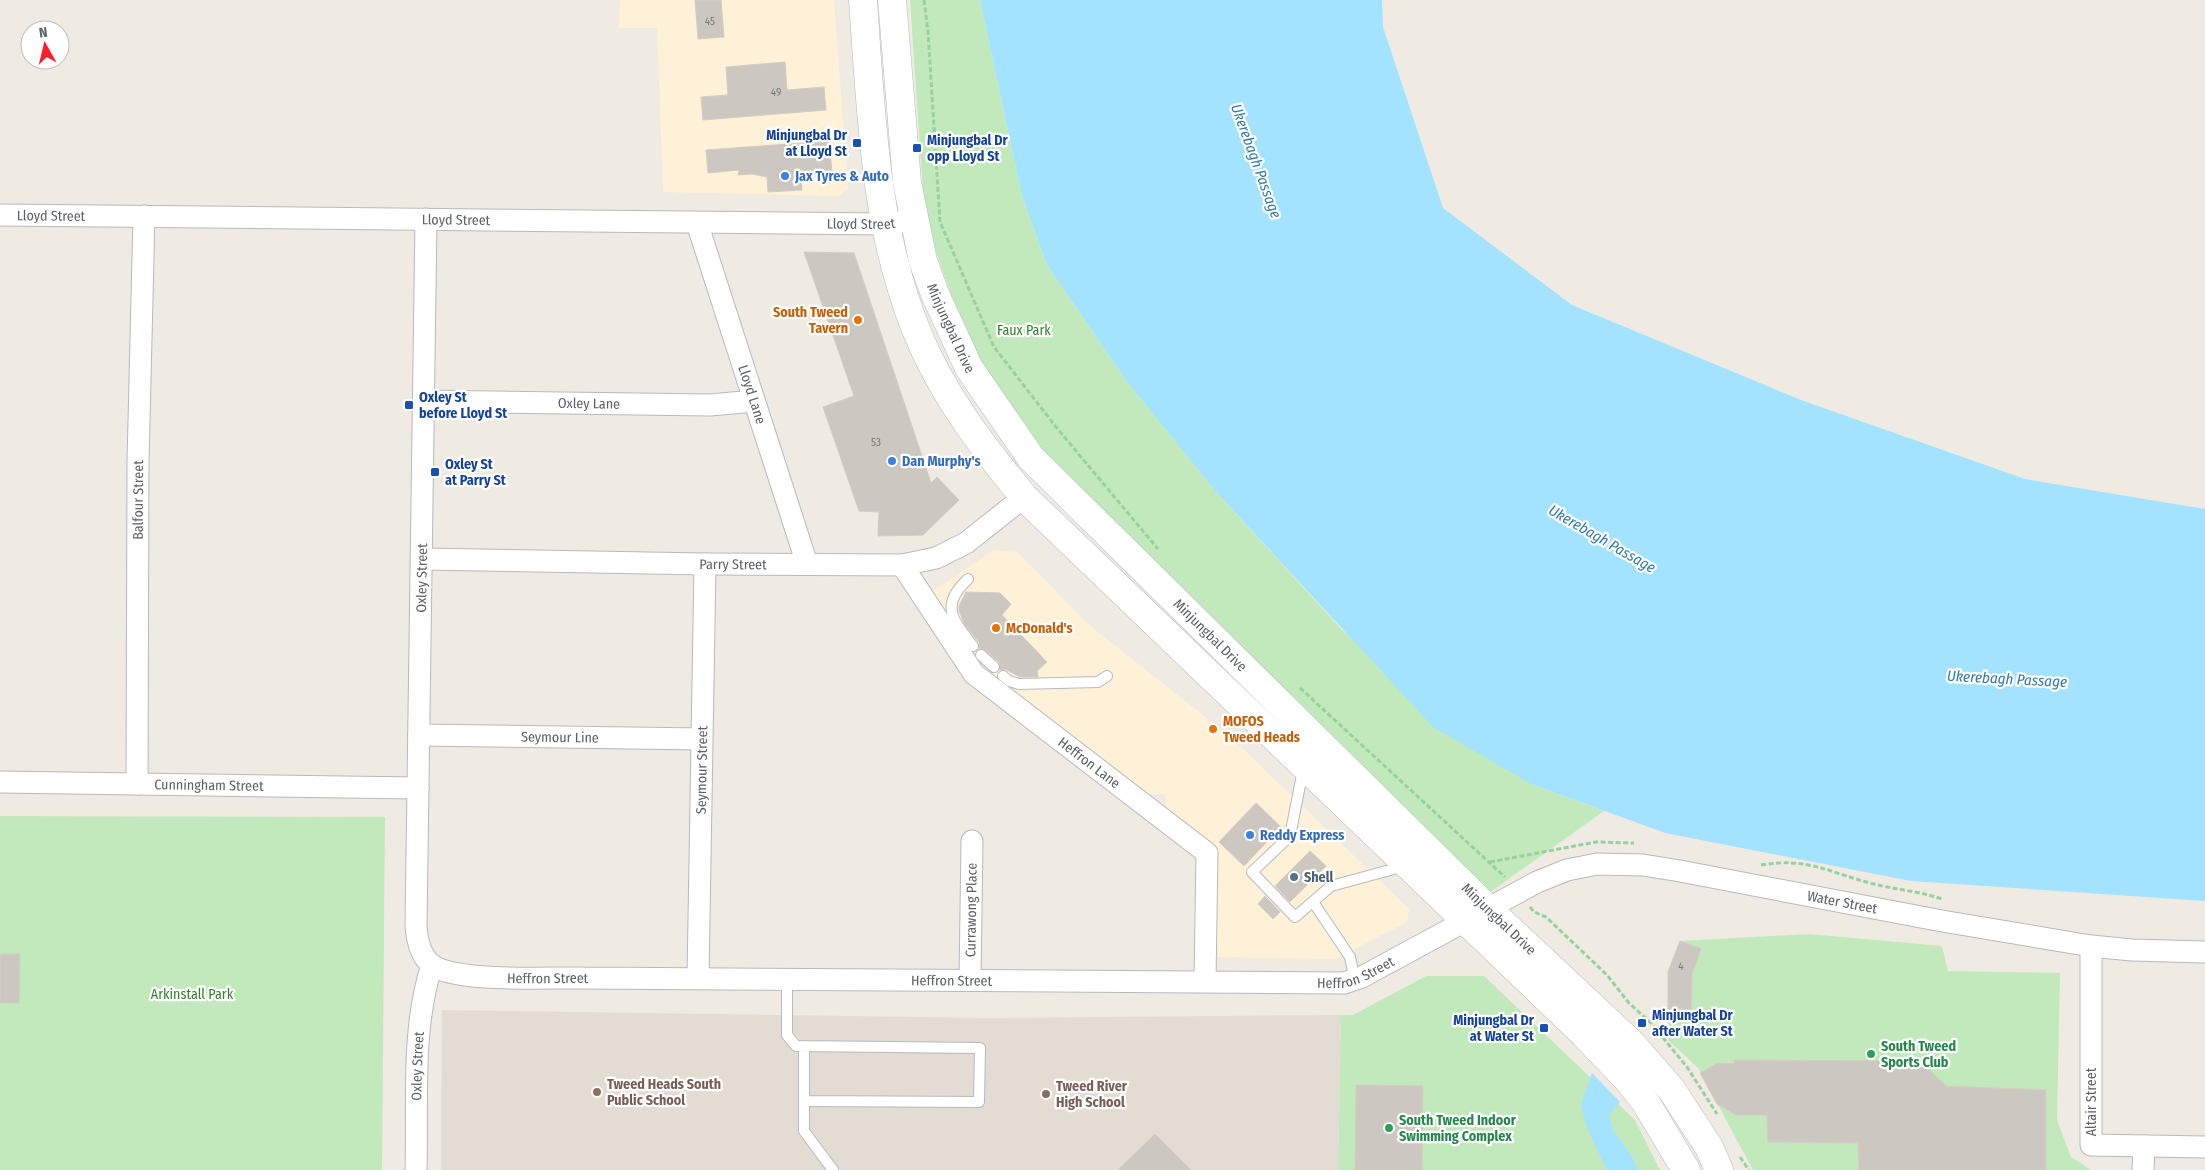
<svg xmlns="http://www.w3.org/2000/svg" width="2205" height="1170" viewBox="0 0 2205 1170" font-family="'Fira Sans Condensed',sans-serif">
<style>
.commercial{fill:#fff1d8}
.education{fill:#e2dcd3}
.green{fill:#c2e9bc}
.water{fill:#a3e3ff}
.building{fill:#ccc8c1;stroke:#d5ccc0}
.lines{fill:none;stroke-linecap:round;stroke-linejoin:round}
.service-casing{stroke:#b5babe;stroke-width:12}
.minor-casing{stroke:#b5babe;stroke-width:23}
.secondary-casing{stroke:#b6bbc1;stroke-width:29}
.path{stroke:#97d1a0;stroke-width:3;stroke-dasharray:5 2.5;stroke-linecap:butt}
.service{stroke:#fff;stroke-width:10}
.minor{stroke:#fff;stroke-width:21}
.secondary{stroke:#fff;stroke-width:28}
.transit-dot{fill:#1a4fb4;stroke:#fff;stroke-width:2}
.shop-dot{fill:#3f7fe0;stroke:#fff;stroke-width:2}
.food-dot{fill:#e8710a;stroke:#fff;stroke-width:2}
.service-dot{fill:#5c6f8a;stroke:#fff;stroke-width:2}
.leisure-dot{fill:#2e9e5b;stroke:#fff;stroke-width:2}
.education-dot{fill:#8d6e63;stroke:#fff;stroke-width:2}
.labels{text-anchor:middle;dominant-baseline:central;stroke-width:4.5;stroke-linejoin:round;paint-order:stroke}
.number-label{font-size:11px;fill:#777b7c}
.transit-label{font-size:14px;font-weight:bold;fill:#164399;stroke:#fff;text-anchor:start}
.shop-label{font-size:14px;font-weight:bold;fill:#366cbe;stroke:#fff;text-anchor:start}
.street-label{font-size:14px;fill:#5b6165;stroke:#fff}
.food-label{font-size:14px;font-weight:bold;fill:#c56008;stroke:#fff;text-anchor:start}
.park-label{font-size:14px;fill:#33832b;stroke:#fff}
.service-label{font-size:14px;font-weight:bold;fill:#4e5e75;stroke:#fff;text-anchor:start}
.leisure-label{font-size:14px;font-weight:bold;fill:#27864d;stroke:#fff;text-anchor:start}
.education-label{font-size:14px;font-weight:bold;fill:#785e54;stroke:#fff;text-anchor:start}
.water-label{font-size:15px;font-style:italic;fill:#317ba9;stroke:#fff}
</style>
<rect width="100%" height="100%" fill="#efebe3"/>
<g class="commercial">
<path d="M620,0H834L848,188L839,196L663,192L657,28H619Z"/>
<path d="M994,550L1017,552L1089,625L1233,739L1409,909L1407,922L1335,959L1213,957L1211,845L1166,807L1165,794H1149L975,665L930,593Z"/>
</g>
<path class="education" d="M442,1010L987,1018L1341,1015L1338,1170H441Z"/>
<g class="green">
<path d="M910,0H980L1022,196L1047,265L1128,383L1217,493L1343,631L1531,784L1604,811L1489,893L1044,455L972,354L925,220Z"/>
<path d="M0,816L385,817L382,1170H0Z"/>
<path d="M1809,934L1942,946L1948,971L2060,973L2057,1120L2071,1157L2091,1170H1753L1698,1068L1668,1040V972L1680,941Z"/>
<path d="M1426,976H1484L1635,1120L1660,1170H1338L1341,1015H1353Z"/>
</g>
<g class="water">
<path d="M980,0H1382L1383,27L1443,208L1572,305L1801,400L2025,479L2205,509V901L1911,881L1665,833L1531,784L1433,727L1217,493L1128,383L1047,265L1022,196Z"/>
<path d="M1592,1073L1620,1102L1609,1115L1613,1131L1631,1155L1638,1170H1607L1587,1128L1581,1105Z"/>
</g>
<g class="building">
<path d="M695,0H721L724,37L698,39Z"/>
<path d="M785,62L787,90L824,87L826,110L703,120L701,97L728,95L726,67Z"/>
<path d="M829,141L832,172L800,174L802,190L768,192L767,177L752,174L738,175L739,170L708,173L706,150Z"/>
<path d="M804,252L854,253L931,483L937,477L959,500L923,535L878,536L879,512L859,511L823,407L854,396Z"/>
<path d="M966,592L1000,593L1011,604L1002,615L1047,662L1037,671L1038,677H1020L1005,669L1000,670L999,662L985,650L979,648V642L965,625L959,611V606Z"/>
<path d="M1256,803L1281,827L1244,866L1219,842Z"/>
<path d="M1310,851L1326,866L1290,902L1275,886Z"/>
<path d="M1265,896L1280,912L1273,919L1258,904Z"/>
<path d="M1680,941L1701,949L1692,974L1691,1012H1668V972Z"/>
<path d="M0,954H20L19,1003H0Z"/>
<path d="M1734,1060L1920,1061L1946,1086L2046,1090V1170H1859L1858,1143L1768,1142L1767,1115H1736L1717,1104L1700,1073L1718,1063L1734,1064Z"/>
<path d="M1356,1085L1423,1086L1422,1170H1355Z"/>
<path d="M1155,1134L1191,1170H1118Z"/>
</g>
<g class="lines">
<defs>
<g id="service">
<path d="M968,579C939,606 953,620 973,646"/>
<path d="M981,655L994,667"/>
<path d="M1003,676L1009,681L1019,684L1098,682L1107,676"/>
<path d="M1303,770L1290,836L1252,872L1295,917L1331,886L1405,866"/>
<path d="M1313,902L1350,957L1355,981"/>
<path d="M787,979V1035L796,1046L980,1048L979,1102L804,1101V1046"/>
<path d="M804,1101V1131L833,1170"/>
</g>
<g id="minor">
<path id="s1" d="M0,215L885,224L913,220"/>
<path id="s2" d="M426,219L416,926C417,940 420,956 432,965C457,983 550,977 584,978L1344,983L1362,977L1537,882L1567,870L1597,864L1643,865L1680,871L1942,921L2091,946L2132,950L2205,952"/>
<path id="s3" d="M697,223L807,564"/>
<path id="s4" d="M424,401L710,405L754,401"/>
<path id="s5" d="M422,559L705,564L902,565L936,558L966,543L1024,497"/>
<path id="s6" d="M902,565L974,674L1207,853L1205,981"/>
<path id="s7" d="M419,735L701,739"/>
<path id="s8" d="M0,782L418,788"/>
<path id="s9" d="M137,784L138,462L144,216"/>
<path d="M2091,946V1145L2205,1147"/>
<path id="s10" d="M698,978L705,564"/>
<path id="s11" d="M970,980L972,841"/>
<path id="s12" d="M416,1170C418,1103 411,1029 432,965"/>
<path d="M2143,1170L2144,1146"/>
</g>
<g id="secondary">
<path d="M863,0C871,112 874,227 917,332C942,394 982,446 1024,497L1584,1034L1629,1081L1646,1103L1686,1170"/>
<path id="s13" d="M892,0L907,182L923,261L935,294L969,368L1031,458L1488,909L1630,1042L1671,1089L1709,1147L1719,1170"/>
</g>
</defs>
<use href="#service" class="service-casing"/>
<use href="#minor" class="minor-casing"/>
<use href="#secondary" class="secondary-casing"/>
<g class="path">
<path d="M924,0L928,32L940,222L994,347L1056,427L1158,549"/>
<path d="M1300,688L1505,877"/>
<path d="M1490,862L1596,842L1634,843"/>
<path d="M1761,865C1810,857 1829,873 1874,884C1897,890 1919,891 1942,899"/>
<path d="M1530,907L1534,912L1546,917L1607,975L1629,1003L1651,1023L1687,1067L1717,1114"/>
<path d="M1740,1157L1749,1170"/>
</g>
<use href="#service" class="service"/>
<use href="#minor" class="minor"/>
<use href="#secondary" class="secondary"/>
</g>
<g class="transit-dot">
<rect x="852" y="138" width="10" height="10" rx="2.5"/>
<rect x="912" y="143" width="10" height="10" rx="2.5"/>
<rect x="404" y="400" width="10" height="10" rx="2.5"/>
<rect x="430" y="467" width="10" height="10" rx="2.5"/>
<rect x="1637" y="1018" width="10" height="10" rx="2.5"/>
<rect x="1539" y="1023" width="10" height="10" rx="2.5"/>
</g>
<g class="shop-dot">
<circle cx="785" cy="176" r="5"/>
<circle cx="892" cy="461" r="5"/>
<circle cx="1250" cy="835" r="5"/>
</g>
<g class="food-dot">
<circle cx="858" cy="320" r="5"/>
<circle cx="996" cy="628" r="5"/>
<circle cx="1213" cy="729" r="5"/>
</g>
<circle class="service-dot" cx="1294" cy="877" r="5"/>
<g class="leisure-dot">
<circle cx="1871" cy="1054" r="5"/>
<circle cx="1389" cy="1128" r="5"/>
</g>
<g class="education-dot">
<circle cx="597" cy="1092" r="5"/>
<circle cx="1046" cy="1094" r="5"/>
</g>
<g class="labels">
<g class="number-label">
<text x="710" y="21">45</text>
<text x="776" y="92">49</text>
<text x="876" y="442">53</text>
<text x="1681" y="966">4</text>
</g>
<g class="transit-label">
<text x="847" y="135" text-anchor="end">Minjungbal Dr<tspan x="847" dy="16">at Lloyd St</tspan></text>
<text x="927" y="140">Minjungbal Dr<tspan x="927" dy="16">opp Lloyd St</tspan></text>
<text x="419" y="397">Oxley St<tspan x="419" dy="16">before Lloyd St</tspan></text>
<text x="445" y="464">Oxley St<tspan x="445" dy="16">at Parry St</tspan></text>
<text x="1652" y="1015">Minjungbal Dr<tspan x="1652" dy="16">after Water St</tspan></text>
<text x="1534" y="1020" text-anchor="end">Minjungbal Dr<tspan x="1534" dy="16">at Water St</tspan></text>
</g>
<g class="shop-label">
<text x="795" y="176">Jax Tyres &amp; Auto</text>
<text x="902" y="461">Dan Murphy's</text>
<text x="1260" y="835">Reddy Express</text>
</g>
<g class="street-label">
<text stroke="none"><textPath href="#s1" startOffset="51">Lloyd Street</textPath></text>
<text stroke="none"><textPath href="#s1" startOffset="456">Lloyd Street</textPath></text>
<text stroke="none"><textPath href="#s1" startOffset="861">Lloyd Street</textPath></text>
<text stroke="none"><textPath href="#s13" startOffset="336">Minjungbal Drive</textPath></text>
<text stroke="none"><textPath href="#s3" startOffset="180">Lloyd Lane</textPath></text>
<text stroke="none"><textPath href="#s4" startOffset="165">Oxley Lane</textPath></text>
<text stroke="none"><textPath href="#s9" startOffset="284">Balfour Street</textPath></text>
<text stroke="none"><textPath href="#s5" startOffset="311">Parry Street</textPath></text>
<text transform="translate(422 578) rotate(-89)">Oxley Street</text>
<text stroke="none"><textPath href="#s13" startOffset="741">Minjungbal Drive</textPath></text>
<text stroke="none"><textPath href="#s7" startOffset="141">Seymour Line</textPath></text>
<text stroke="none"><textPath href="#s6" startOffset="276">Heffron Lane</textPath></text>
<text stroke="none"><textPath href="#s10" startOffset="208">Seymour Street</textPath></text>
<text stroke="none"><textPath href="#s8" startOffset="209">Cunningham Street</textPath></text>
<text stroke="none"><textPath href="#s2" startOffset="2194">Water Street</textPath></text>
<text stroke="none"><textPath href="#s11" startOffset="70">Currawong Place</textPath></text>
<text stroke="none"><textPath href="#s13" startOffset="1146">Minjungbal Drive</textPath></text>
<text stroke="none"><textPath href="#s2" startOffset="1678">Heffron Street</textPath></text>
<text stroke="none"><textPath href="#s2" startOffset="868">Heffron Street</textPath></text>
<text stroke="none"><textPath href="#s2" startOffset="1272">Heffron Street</textPath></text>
<text stroke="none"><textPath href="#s12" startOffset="104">Oxley Street</textPath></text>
<text transform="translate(2091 1102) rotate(-90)">Altair Street</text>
</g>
<g class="food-label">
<text x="848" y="312" text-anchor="end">South Tweed<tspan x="848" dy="16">Tavern</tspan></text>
<text x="1006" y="628">McDonald's</text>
<text x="1223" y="721">MOFOS<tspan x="1223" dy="16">Tweed Heads</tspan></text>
</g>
<g class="park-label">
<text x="1024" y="330">Faux Park</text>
<text x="192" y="994">Arkinstall Park</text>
</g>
<g class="service-label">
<text x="1304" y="877">Shell</text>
</g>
<g class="leisure-label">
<text x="1881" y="1046">South Tweed<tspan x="1881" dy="16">Sports Club</tspan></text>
<text x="1399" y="1120">South Tweed Indoor<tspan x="1399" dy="16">Swimming Complex</tspan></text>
</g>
<g class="education-label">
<text x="607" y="1084">Tweed Heads South<tspan x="607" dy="16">Public School</tspan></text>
<text x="1056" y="1086">Tweed River<tspan x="1056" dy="16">High School</tspan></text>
</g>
<g class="water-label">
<text transform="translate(1256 161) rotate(70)">Ukerebagh Passage</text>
<text transform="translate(1602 539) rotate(30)">Ukerebagh Passage</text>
<text transform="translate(2007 679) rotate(3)">Ukerebagh Passage</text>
</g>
</g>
<g transform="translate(45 45) rotate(352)"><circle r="24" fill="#ffffff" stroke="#bdc0c1"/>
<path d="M0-4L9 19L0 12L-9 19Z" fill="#fb1d29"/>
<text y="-8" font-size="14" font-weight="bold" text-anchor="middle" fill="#5b6165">N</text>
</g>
</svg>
